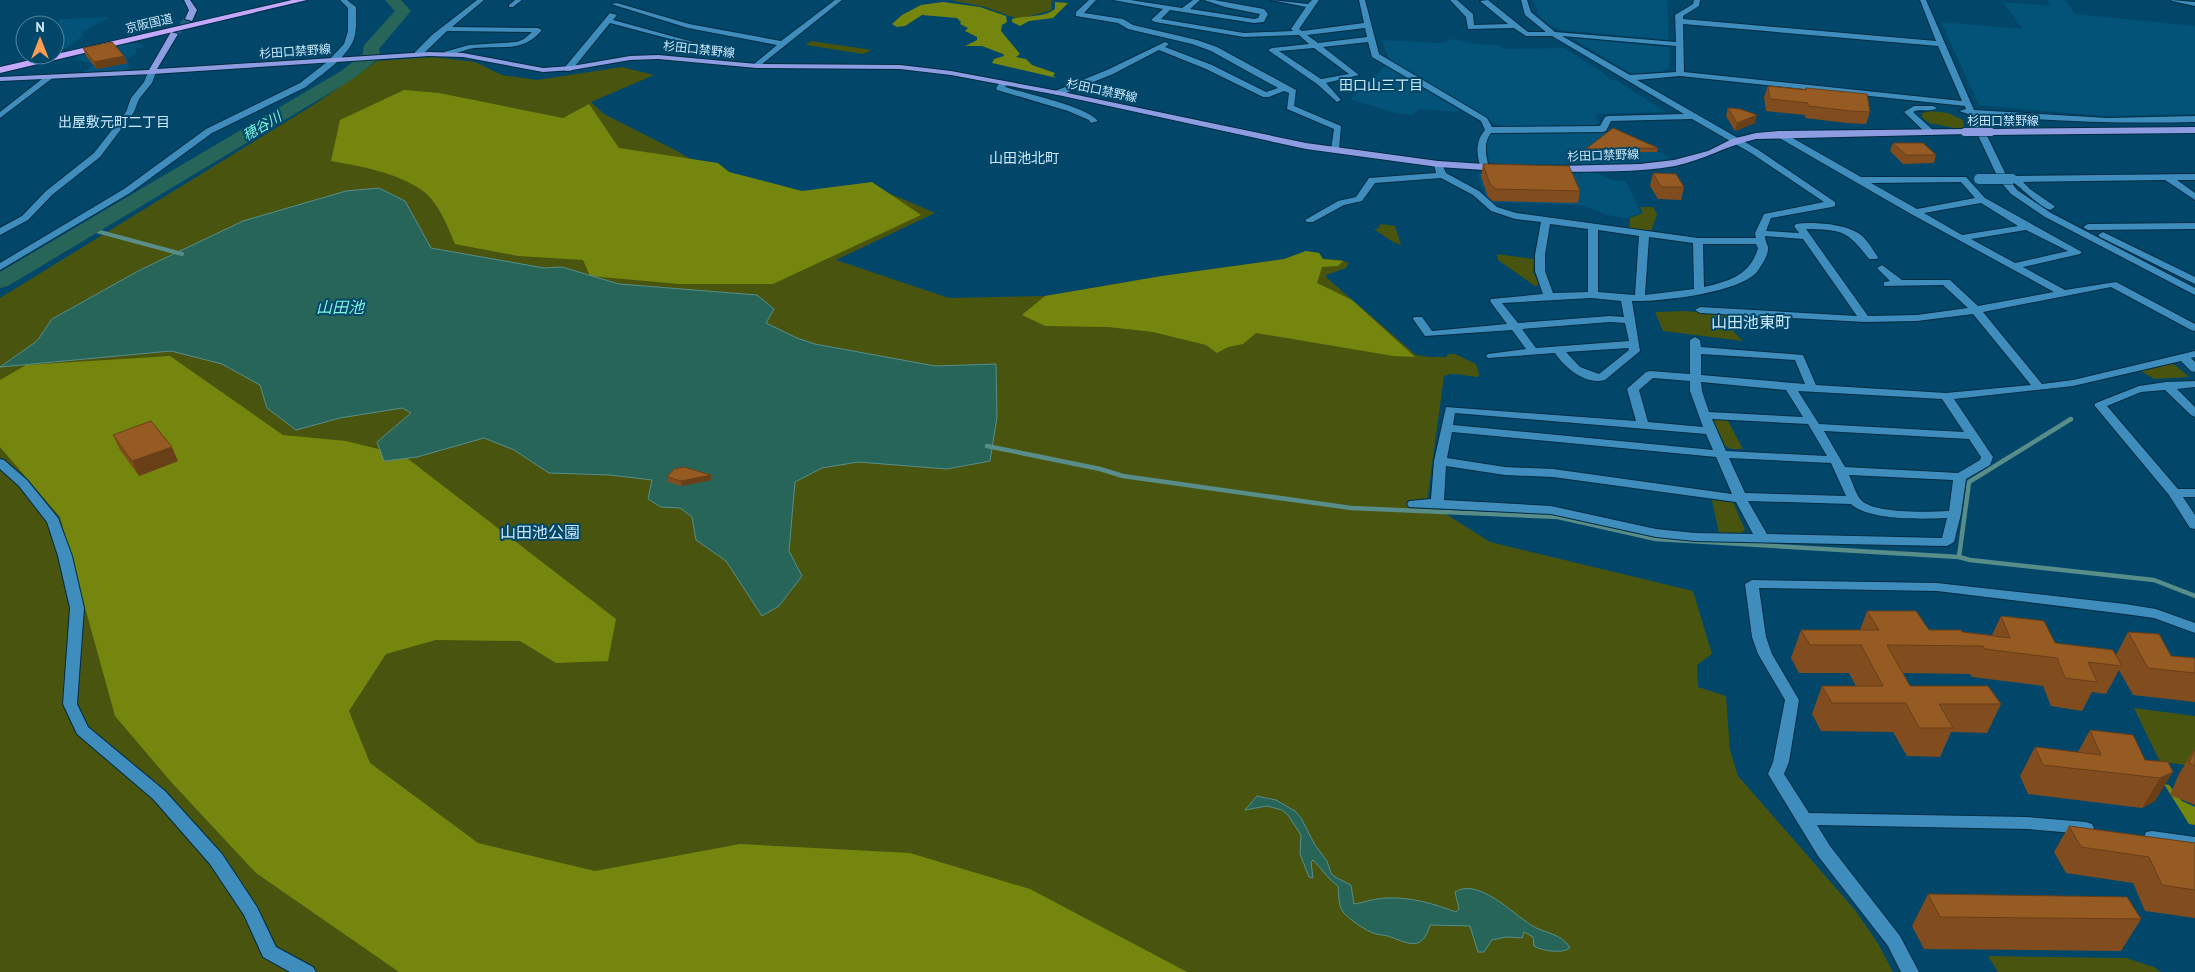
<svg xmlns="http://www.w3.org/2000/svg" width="2195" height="972" viewBox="0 0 2195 972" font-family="'PT Sans','Noto Sans JP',sans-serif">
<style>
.built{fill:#035278}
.green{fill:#49540f}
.forest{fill:#74860e}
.water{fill:#276559;stroke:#588d8a}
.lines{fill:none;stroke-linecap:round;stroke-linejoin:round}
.stream-far1{stroke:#588d8a;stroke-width:4}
.stream{stroke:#588d8a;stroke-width:4.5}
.river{fill:#276559;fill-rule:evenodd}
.major-tunnel{stroke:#205f7f;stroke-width:8;stroke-dasharray:8 4;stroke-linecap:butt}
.minor-casing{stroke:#002c44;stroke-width:2}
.major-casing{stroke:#002c44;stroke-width:2}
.highway-casing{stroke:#002c44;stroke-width:2}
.minor{fill:#3f8dbc;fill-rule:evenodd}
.major{fill:#8e9de2;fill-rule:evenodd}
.highway{fill:#c3a8fb;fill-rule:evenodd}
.minor-bridge-casing{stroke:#002c44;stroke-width:11;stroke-linecap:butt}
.major-bridge-casing{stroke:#002c44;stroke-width:9;stroke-linecap:butt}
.minor-bridge{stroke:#3f8dbc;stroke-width:10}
.major-bridge{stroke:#8e9de2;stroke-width:8}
.wall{fill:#814d1e}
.shaded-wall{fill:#693f18}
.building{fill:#965a23;stroke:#693f18}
.labels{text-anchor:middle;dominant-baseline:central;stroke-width:4;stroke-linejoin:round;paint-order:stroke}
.far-street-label{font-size:12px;fill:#cce9fe;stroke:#024769}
.far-neighbourhood-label{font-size:14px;fill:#cce9fe;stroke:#024769}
.far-water-label{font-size:14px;font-style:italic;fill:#7cf8df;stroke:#024769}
.water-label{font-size:16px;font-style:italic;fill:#7cf8df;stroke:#024769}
.neighbourhood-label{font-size:16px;fill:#cce9fe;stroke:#024769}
</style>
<rect width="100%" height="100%" fill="#024769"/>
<g class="built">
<path d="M1532,0H1667L1669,40L1560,30L1548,24L1536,13L1538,10Z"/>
<path d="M2048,0H2065L2075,14L2195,26V114L2103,116L1979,105L1941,22L2023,29L2003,2L2051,6Z"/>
<path d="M110,17L82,32L83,36L69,47L58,50L55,49V25H53L61,19Z"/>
<path d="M1572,38L1670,47L1669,68L1663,71L1632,74Z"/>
<path d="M1451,39L1477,44L1499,45L1503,49L1564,48L1602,72L1611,80H1616L1666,112L1599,114L1595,116L1599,123L1587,127H1504L1495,124L1389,60L1382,40L1441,43Z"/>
<path d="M129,43L141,44L144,47L135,49L137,53L127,59L129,64L127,66H131L124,72L80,74L92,66L89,62L69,60L78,58L76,55Z"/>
<path d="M1385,66L1458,109L1459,110L1456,112L1420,109L1413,115L1395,113L1351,99Z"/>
<path d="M1607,129L1672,158L1641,162L1602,164H1490L1487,152L1486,143L1489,133L1495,132Z"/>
<path d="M1597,173L1611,180L1626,181L1641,213L1625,218L1608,215L1581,205L1488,202L1477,174Z"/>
</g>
<g class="green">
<path d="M950,0H1050L1054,1L1051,3L1052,9L1049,11L1018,19L985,7Z"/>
<path d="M811,41L872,50L863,54L806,45Z"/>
<path d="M433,57L475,62L502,75L537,80L622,67L654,75L591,102L604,114L675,150L720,176L801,194L868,184L935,213L836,260L949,298L1045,296L1162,276L1284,259L1306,251L1319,253L1323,259L1341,260L1349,263L1346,268L1326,275L1327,278L1416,355L1431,357H1446L1448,354H1455L1476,364L1479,374L1478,377C1466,377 1456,371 1444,376L1427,502L1490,542L1693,591L1712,654L1697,665L1698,687L1726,696L1730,750L1738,776L1855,910L1879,945L1893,972H0V298L315,104L377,61Z"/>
<path d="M1931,111L1948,113L1963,120L1964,126L1960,129L1929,123L1922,117V113Z"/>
<path d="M1640,207H1653L1657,214L1651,232L1629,229L1630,218L1643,213Z"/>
<path d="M1380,224L1395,226L1401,245L1393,242L1374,229L1379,228Z"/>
<path d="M1497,254L1534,259L1533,271L1539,285L1535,286L1498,260Z"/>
<path d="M1685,311L1729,315L1734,332L1743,341L1663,331L1655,312Z"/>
<path d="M2169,363L2175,365L2189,377L2154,379L2141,371Z"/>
<path d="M1718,419H1727L1743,449H1732L1721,444L1711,422Z"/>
<path d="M1712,500L1733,502L1745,530L1741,533H1719Z"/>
<path d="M2134,708L2195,716V766L2160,762Z"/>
<path d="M1988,956L2126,958L2154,967L2161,972H1998Z"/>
</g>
<g class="forest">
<path d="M943,2L980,7L1006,16L1007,22L1002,25L1001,31L1020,54L1016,57L1026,59L1032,65L1055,73L1053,76L1057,78L992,63L994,59L1004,56L1003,54L982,46H965L977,40V37L965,31L968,28L960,24L961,22L957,18L922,15L905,26L897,27L892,24L902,15L921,5Z"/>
<path d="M1055,2L1068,3L1053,18L1029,21L1020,26L1012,22V19C1025,15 1045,18 1055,9Z"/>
<path d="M404,90L439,93L563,118L589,104L619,148L718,163L729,172L802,191L872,182L921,215L773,284H679L590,276L583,260L518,256L455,244C448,227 438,202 423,191C396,172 363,167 331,161L340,120Z"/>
<path d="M1306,251L1319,253L1323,259L1343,261L1338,266L1322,267L1317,283L1352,300L1415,357L1393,356L1256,333L1243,344L1228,347L1217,353L1206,345L1153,332L1108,327L1045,326L1022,315L1045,296L1162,276L1284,259Z"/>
<path d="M170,356L283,435L346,441L403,455L616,619L608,661L556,663L520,641L436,640L386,654L349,711L370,763L478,843L595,871L740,844L910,853L1030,889L1187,972H399L256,873L172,783L115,716L60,517L0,447V380L26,365Z"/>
<path d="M2164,784L2169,785L2182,801L2195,807V825L2189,824Z"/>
</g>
<g class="water">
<path d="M379,188L405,201L431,248L544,268L562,267L619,284L757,295L774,309L766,323L797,338L815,344L935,366L996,364L997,417L990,461L947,469L858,462L822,468L795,482L789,551L802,576L779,606L762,616L726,561L696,540L692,517L680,508L661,507L648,499L652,480L610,475L549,473L514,450L484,438L417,457L384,461L377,442L411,413L402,408L340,418L296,430L267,408L260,385L222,364L171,351L0,367L37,341L52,319L140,270L243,221L346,191Z"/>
<path d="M1257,796L1276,800L1295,811L1301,818L1315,845L1327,861L1331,873L1335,877L1351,885L1354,904C1365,902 1377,898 1388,898C1412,897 1434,904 1456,912L1459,909L1455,892C1478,877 1513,914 1531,925C1545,934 1562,933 1570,948C1563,954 1541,951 1534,946L1533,937L1524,932L1522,938L1506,937L1492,940L1484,952H1478L1470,926L1430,925C1422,953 1408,943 1388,936C1384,935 1380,935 1376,934C1366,931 1350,920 1343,912C1338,905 1339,894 1338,886C1328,879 1322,869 1313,860L1311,862L1313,878L1309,877L1300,854L1301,835L1288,815L1282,810L1267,806L1245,810Z"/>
</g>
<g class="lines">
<path class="stream-far1" d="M89,229L182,254"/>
<g class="stream">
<path d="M987,446L1100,469L1123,476L1351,508L1558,517L1656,539L1959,557L1970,560L2154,580L2195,596"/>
<path d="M1959,557L1969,482L2071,419"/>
</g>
<path class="river" d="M385,0H401L411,11L379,49L380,55L378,59L353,79L8,286L0,288V272L341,71L363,54V48L365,44L395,11Z"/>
<path class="major-tunnel" d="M174,34L189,19"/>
<defs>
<g id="minor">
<path d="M340,0H347L356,7C356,17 357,29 354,39C346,59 322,74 306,87L212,133L130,193L0,270V263L124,189L206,129L300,83L327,62L344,44L348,31V8Z"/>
<path d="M477,0H484L452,27L538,28L542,30C521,55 498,44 469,49C462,51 454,54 447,56H444V52L469,45L517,42L524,39L532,32L447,31L421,56H415V52L432,35Z"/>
<path d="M515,0H522L513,7H509V5Z"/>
<path d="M835,0H842L757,68L753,66L754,64L777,45L688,28L611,4L617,3L689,24L781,41Z"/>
<path d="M1089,0H1096L1084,13L1123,19L1133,25L1197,40L1217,47L1296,90L1294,106L1341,126L1339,150L1335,153L1331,150L1334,129L1287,109L1289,93L1284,91L1269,97H1263L1206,69L1159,50L1113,74L1061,95H1055V91L1107,70L1165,42L1169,44L1165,47L1212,65L1266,92L1278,88L1211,51L1192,44L1128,29L1118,23L1076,16V12Z"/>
<path d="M1113,0H1130L1182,8L1193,0H1200L1190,9L1254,19L1258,18L1260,14L1225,7L1204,0H1214L1264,9L1268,14L1264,22L1254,23L1170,10L1161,19L1244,33L1293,31L1291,29L1306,7L1271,0L1308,4L1312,0H1319L1299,29L1302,31L1364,23L1359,0H1365L1379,54L1487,118L1492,127L1600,126L1605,117L1608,116L1684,114L1552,36H1526L1514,28L1468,29L1466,17L1450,0H1457L1473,14L1474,25L1508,24L1480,1L1488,0L1528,32H1546L1525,15L1521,0H1527L1531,12L1555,32L1676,42L1675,15L1693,4L1694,0H1700L1699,6L1683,16V19L1936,41L1920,0H1926L1974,110L2108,118L2195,116V122C2122,124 2050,121 1977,115L2008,179L2012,176L2195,174V180H2177L2195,193V200L2165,180L2023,182L2030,189L2053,205L2055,207L2050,210C2036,205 2018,183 2010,181L2017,190L2051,213L2195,288V295L2045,217L2011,194L1999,180L1968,114L1959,111L1966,109L1965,106L1680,76L1637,80L1757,149L1835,202V206L1832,207L1771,218L1766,231L1799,233L1794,226L1796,224C1812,221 1848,224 1861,235C1868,241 1873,250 1878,257L1877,259H1869C1847,230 1842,230 1806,229L1868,316L1917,315L1968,308L1943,285L1884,286V282L1890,281L1877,268L1882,265L1902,280H1950L1978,306L2054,292L1911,214L1776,136V132H1782L1861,177H1966L1985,198L2082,252L2080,254L2023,267L2065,290L2116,282L2195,324V331L2191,330L2111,287L1983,312L2042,384L2073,380L2195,351V357L2191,358L2195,362V372L2191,371L2181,361L2073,386L1954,399L1993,457L1990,465L1966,479L1961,514L1954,542L1947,546L1695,541L1656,537L1551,514L1409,507L1407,504L1409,501L1431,499L1434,461L1446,407L1636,421L1627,389L1629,387L1646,372L1650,371L1690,374V340L1695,337L1700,340L1701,347L1803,355L1816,385L1946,393L2031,385L1973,314L1917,321L1865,322L1700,313L1695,310L1700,307L1857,316L1803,239L1765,236C1765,240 1767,244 1768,247C1769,255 1761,266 1757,272C1739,293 1659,302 1632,301L1640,351L1605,380C1585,385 1565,368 1555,353L1488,358L1486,356L1488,354L1526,349L1512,330L1425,336L1413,319L1414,317H1422L1432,331L1507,324L1490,301L1491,299L1543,294L1535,271V255L1541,222L1515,219L1491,211L1473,195L1441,178L1375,183L1362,201L1344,205L1313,222H1307L1305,220L1338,201L1356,197L1369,178L1436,173L1434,164L1438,161L1441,162L1446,173L1479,191L1497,207L1516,213L1698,238H1756L1755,233L1764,214L1824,202L1751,153L1692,119L1611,121L1606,131L1603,132L1491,133C1483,143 1486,156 1489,168L1482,170C1476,157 1475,141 1485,130L1481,121L1372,57L1368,42L1323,47L1359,75L1326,83L1341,100L1337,102L1317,84L1268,50L1272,48L1309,44L1299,35L1244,37L1155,22L1151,20L1163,9ZM1683,24L1938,46L1962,101L1684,72ZM1365,28L1367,37L1318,43L1307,35ZM1562,36L1676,46V72L1630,75ZM1314,48L1349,74L1321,79L1279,51ZM1961,182L1975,198L1917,209L1871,183ZM1981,203L2018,226L1962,235L1924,213ZM1550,224L1588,229V292L1553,293L1545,271V255ZM1598,230L1639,236L1635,295L1598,292ZM2026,230L2068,251L2015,263L1971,239ZM1649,237L1693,243L1694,289L1645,295ZM1703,244H1756L1758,248C1750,275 1730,281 1704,287ZM1591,298L1621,301L1624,317L1610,316L1518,323L1502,303ZM1610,322L1625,323L1629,341L1536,348L1522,329ZM1628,348L1629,350L1599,374L1580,367L1566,352ZM1701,354L1795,360L1805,384L1701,375ZM1653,378L1690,381V391L1703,427L1648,422L1639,390ZM1701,382L1786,390L1803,417L1709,412L1702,391ZM1798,391L1942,399L1964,432L1819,424ZM1455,413L1706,434L1713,450L1453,425ZM1712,419L1808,424L1827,456L1726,451ZM1824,431L1969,439L1981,457L1980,460L1958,473L1845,467ZM1452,432L1716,457L1732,494L1553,469L1505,467L1447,458ZM1729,458L1831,463L1846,496L1745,493ZM1446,466L1505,475L1553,477L1736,502L1753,534L1695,533L1656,529L1551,506L1444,500ZM1849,475L1953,480L1949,511C1930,512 1874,514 1861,500C1855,493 1853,483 1849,475ZM1748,501L1851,504C1869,521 1924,519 1947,518L1942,538L1767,534Z"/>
<path d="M2171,0L2195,2V6L2172,1Z"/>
<path d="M610,13L617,15L613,20L704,45L700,47L610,23L571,71H565V67Z"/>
<path d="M149,70L156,72L152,83L139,99L134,112L100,157L52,195L28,220L0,235V228L22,216L46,191L94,153L126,112L131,98L144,82Z"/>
<path d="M47,75L54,77L0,118V112Z"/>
<path d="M1001,81L1008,83L1005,87C1024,93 1089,107 1098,121L1091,123L1089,120L1068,111L997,90L996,88Z"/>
<path d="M1914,106H1933L1937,108C1930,113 1920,108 1913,112L1934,131V135H1928L1904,112Z"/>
<path d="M2195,223V229L2088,230L2083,227L2088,224Z"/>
<path d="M2103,232L2195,277V284L2100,237L2098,235Z"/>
<path d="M2195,381V387L2177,389L2195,407V417L2191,415L2165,390L2141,392L2107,406L2178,489H2195V497H2183L2195,515V529L2190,528L2169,495L2094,405L2096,403L2139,386L2166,382Z"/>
<path d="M0,459L4,460L27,480L58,518L72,556L84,608L77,704L88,727L165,791L222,854L257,907L276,947L313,967L316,972H290L263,957L244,915L210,864L153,799L77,734L63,704L70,608L58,556L47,522L19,486L0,469Z"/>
<path d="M1752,580L1937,583L2125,604L2156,609L2195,623V633L2154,618L2125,614L1937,591L1759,588L1766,637L1772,654L1799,700L1789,762L1784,774L1809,813L2027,817L2086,822L2092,824L2094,828L2092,832L2086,834L2027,829L1817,825L1830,846L1900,936L1919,972H1901L1888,946L1818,856L1768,774L1773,762L1785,700L1758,654L1752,637L1745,584Z"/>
<path d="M2152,831L2195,837V849L2146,842L2144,837L2146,832Z"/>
</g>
<g id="major">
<path d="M184,0H190L197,10L192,21L185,19L189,10Z"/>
<path d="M171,32L178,34L157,69L429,52L463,53L543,68L572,66L630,56L658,55L757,64L900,65L951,71L1058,91L1306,143L1438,161L1500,165L1504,168L1500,171L1438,167L1306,149L1058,95L951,75L900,69L757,68L658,59L630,60L572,70L543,72L463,57L429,56L152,74L0,81V77L149,70Z"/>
<path d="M2195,127V133L1991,135L1987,132L1991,129Z"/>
<path d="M1965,129L1969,132L1968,134L1756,139C1728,145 1704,160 1675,166C1636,173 1595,171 1555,172L1551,169L1555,166L1640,164L1674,160L1708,151L1732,139L1756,133L1779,131Z"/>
</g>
<path id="highway" d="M292,0H307L0,73V67Z"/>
</defs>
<use href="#minor" class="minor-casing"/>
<use href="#major" class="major-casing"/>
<use href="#highway" class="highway-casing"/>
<use href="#minor" class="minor"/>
<use href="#major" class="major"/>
<use href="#highway" class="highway"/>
<defs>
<path id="minor-bridge" d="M1979,179H2012"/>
<path id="major-bridge" d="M1965,132H1991"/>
</defs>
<use href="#minor-bridge" class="minor-bridge-casing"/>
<use href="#major-bridge" class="major-bridge-casing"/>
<use href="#minor-bridge" class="minor-bridge"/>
<use href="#major-bridge" class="major-bridge"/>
</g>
<g class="wall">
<path d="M83,48L124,56L127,63L97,69L86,56Z"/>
<path d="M1768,86L1805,89L1806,88L1870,112L1866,124L1847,123L1805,118V115L1766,111L1764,97Z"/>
<path d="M1728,108L1755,123L1735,131L1726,116Z"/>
<path d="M1893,143L1936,155L1934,163L1903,164L1890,151Z"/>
<path d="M1658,148L1657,152L1586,153V149Z"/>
<path d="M1483,164L1580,191L1578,203L1493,201L1488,197L1481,176Z"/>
<path d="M1653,173L1684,187L1681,200L1658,199L1650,186Z"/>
<path d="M113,435L178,461L139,476L120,450Z"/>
<path d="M711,475V480L682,486L668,482L667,477Z"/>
<path d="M1867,611L1929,630L1962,632L1992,635L2001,616L2055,643L2116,655L2128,632L2171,656L2195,658V702L2133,695L2119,670L2106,694L2092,692L2082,711L2051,706L2043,686L1972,677L1970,674L1903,673L1910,686L2001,704L1987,733L1951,732L1940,757L1907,756L1893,732L1821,731L1812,714L1822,686H1856L1849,673H1799L1791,658L1801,630H1860Z"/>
<path d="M2090,730L2145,760L2168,762L2155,801L2142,808L2028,794L2020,776L2035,747L2078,752Z"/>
<path d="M2195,748V805L2170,795L2179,774Z"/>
<path d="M2069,826L2195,843V918L2145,911L2133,883L2066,873L2054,852Z"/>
<path d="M1928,894L2141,919L2121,951L1924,949L1912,926Z"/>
</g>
<g class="shaded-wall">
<path d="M124,56L127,63L97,69L94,62Z"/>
<path d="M1757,115L1755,123L1735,131L1737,123Z"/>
<path d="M172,447L178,461L139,476L132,461Z"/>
<path d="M711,475V480L682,486L681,481Z"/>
<path d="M2173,772L2155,801L2142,808L2160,778Z"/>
</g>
<g class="building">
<path d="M112,42L124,56L94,62L83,48Z"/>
<path d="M1768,86L1806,90V88L1867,94L1870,112L1851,111L1808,106V103L1770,99Z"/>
<path d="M1728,108L1740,109L1757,115L1737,123Z"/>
<path d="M1613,128L1658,148L1586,149Z"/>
<path d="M1893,143H1923L1936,155H1906Z"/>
<path d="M1483,164L1569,166L1580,191L1496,189L1490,184Z"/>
<path d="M1653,173L1676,174L1684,187H1661Z"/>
<path d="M151,421L172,447L132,461L113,435Z"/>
<path d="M684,467L711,475L681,481L667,477L674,469Z"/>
<path d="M1867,611H1916L1929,630H1961L1962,632L2010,638L2001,616L2044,621L2055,643L2113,650L2122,666L2088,662L2097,682L2065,678L2057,658L1985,649L1983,646L1887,645L1910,686H1988L2001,704H1939L1953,728H1919L1906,703H1832L1822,686H1883L1861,645H1810L1801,630H1879Z"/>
<path d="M2128,632L2159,634L2171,656L2195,658V673L2148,668Z"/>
<path d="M2090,730L2133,735L2145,760L2168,762L2173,772L2160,778L2043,765L2035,747L2101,755Z"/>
<path d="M2195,749V766L2189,763Z"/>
<path d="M2069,826L2195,843V890L2162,885L2149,857L2081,847Z"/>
<path d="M1928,894L2127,897L2141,919L1940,917Z"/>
</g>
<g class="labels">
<g class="far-street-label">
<text transform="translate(149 23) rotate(-13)">京阪国道</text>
<text transform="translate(699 49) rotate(6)">杉田口禁野線</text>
<text transform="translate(295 51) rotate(-4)">杉田口禁野線</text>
<text transform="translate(1102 90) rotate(12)">杉田口禁野線</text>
<text x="2003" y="120">杉田口禁野線</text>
<text transform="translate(1603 155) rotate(-2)">杉田口禁野線</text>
</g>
<g class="far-neighbourhood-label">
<text x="1381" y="85">田口山三丁目</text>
<text x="114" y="122">出屋敷元町二丁目</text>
<text x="1024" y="158">山田池北町</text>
</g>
<g class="far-water-label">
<text transform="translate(262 126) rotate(-31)">穂谷川</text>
</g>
<g class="water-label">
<text x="340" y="307">山田池</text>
</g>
<g class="neighbourhood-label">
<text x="1751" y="322">山田池東町</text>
<text x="540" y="532">山田池公園</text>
</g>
</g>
<g transform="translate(40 40)"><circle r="24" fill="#024769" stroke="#5388a5"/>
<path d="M0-4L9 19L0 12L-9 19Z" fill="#fb9e50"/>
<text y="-8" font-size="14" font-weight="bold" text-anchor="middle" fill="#cce9fe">N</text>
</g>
</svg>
